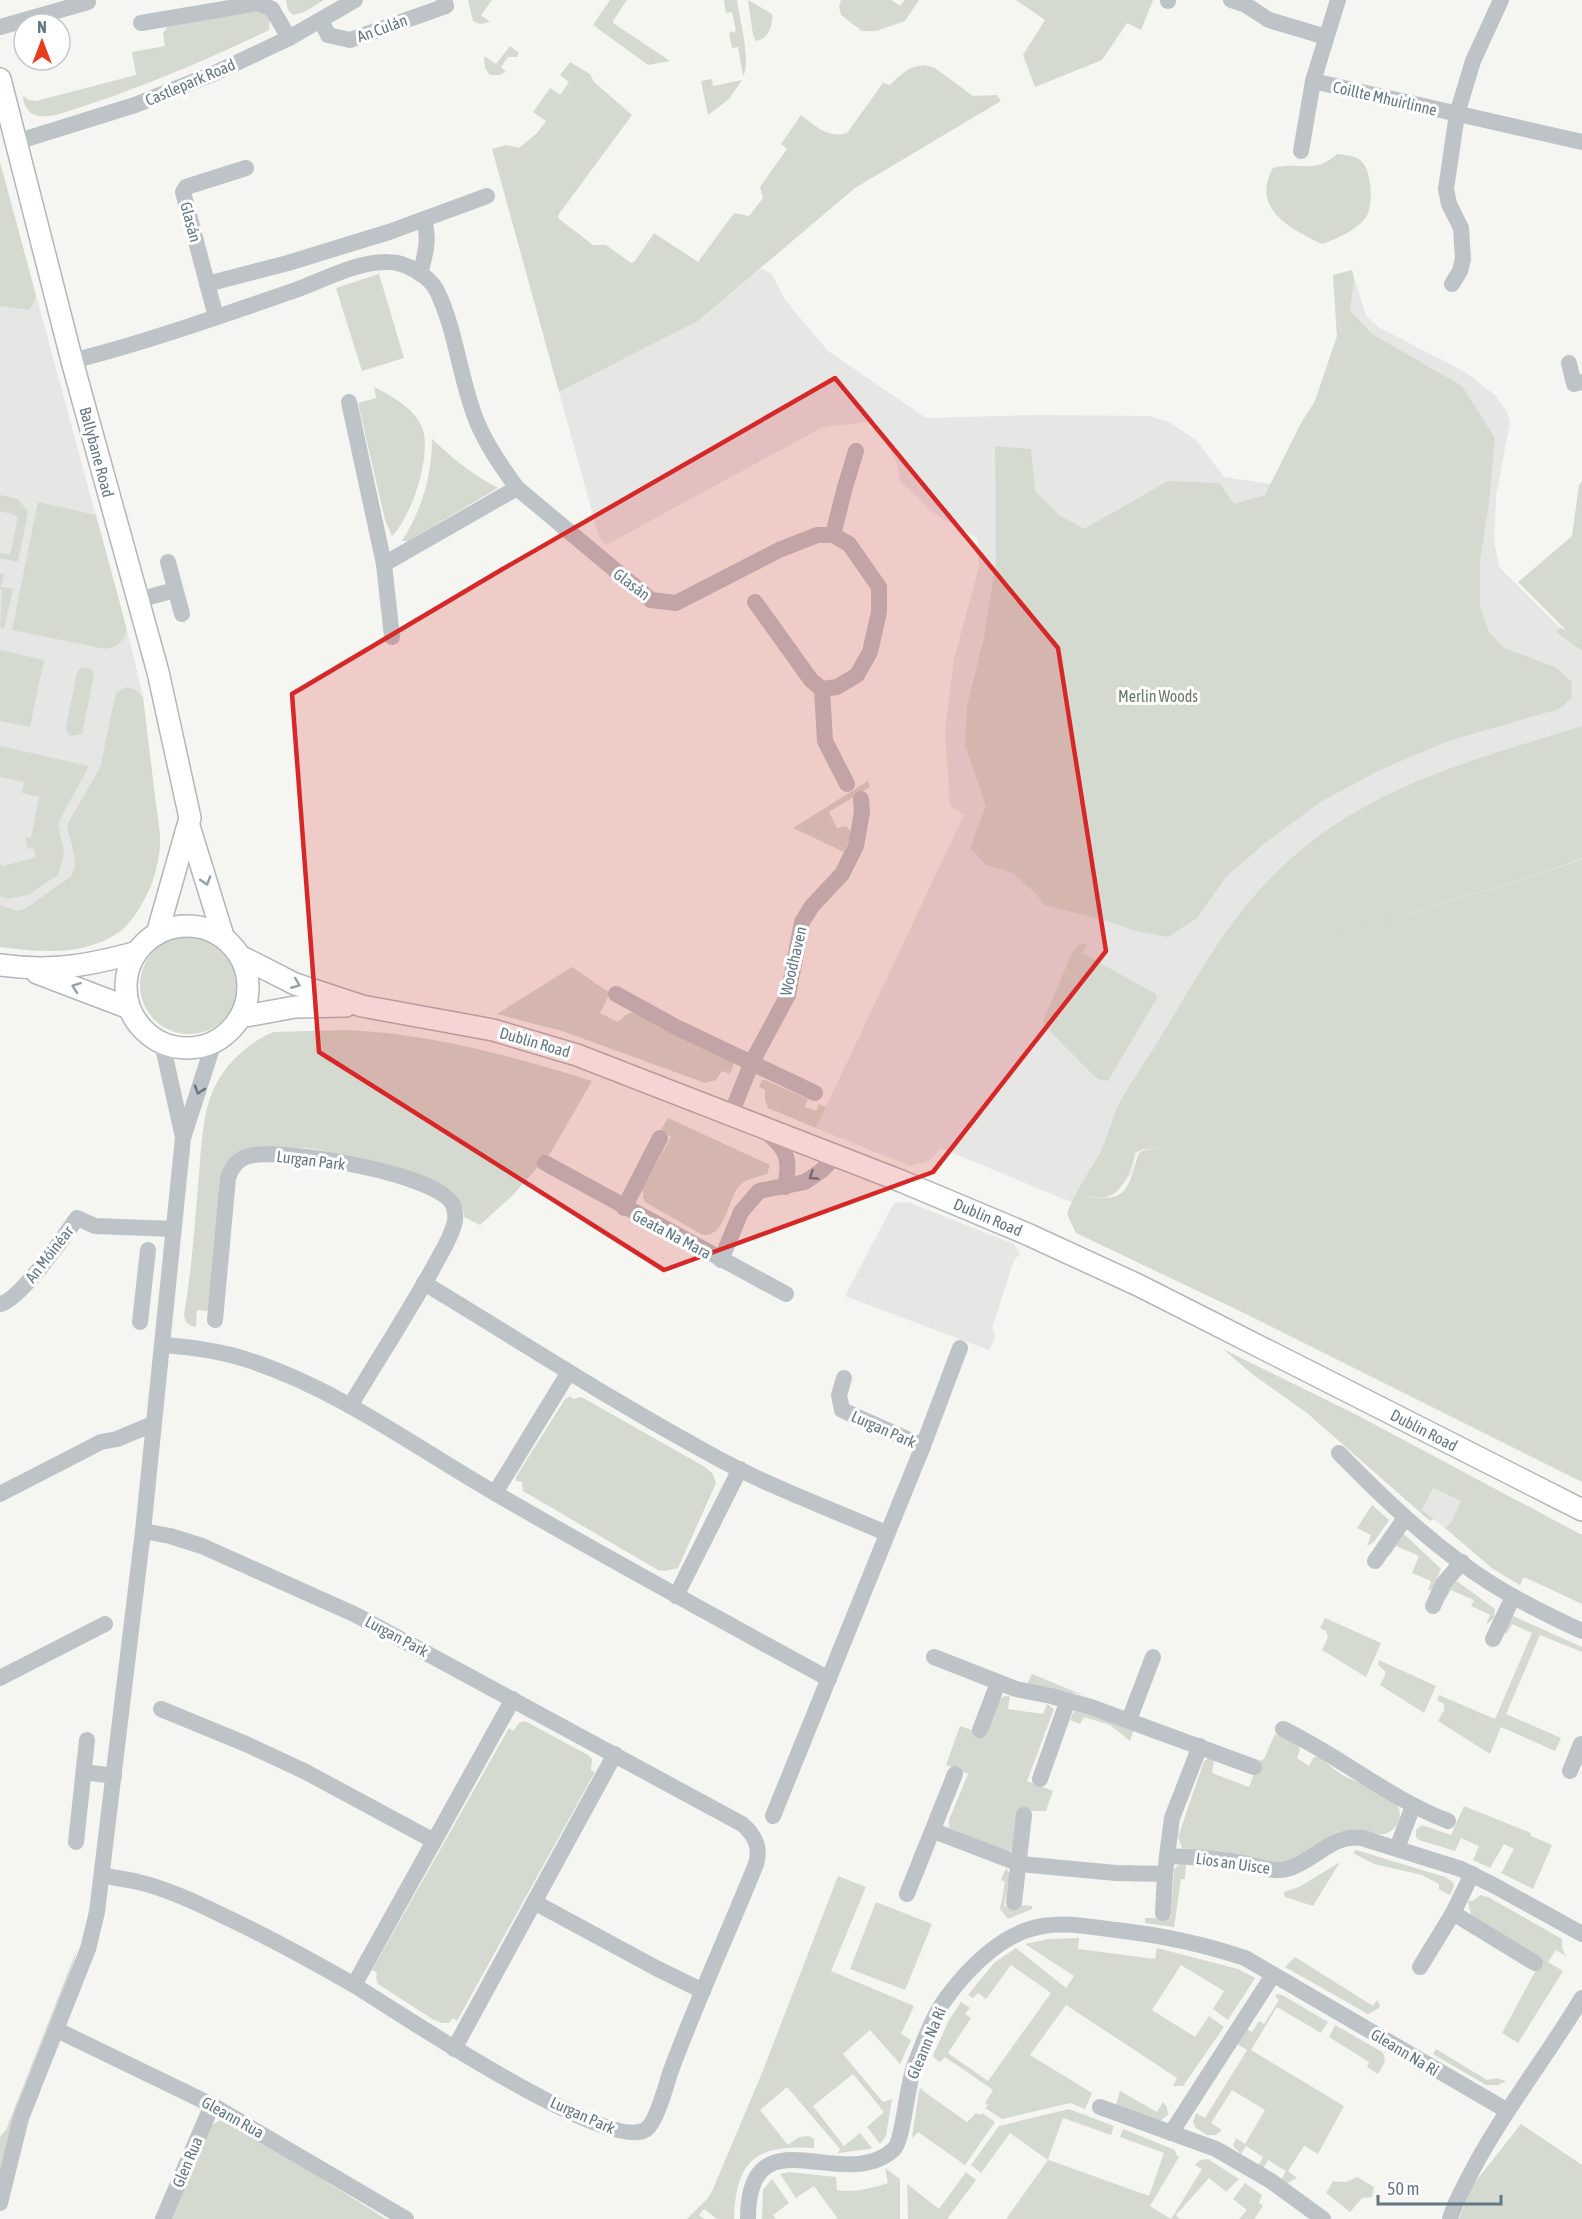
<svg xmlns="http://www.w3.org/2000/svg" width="1582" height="2219" viewBox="0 0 1582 2219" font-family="'Asap Condensed',sans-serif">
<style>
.built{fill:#e6e6e5}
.green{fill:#d5dad0;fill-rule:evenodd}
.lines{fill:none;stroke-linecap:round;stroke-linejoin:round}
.major-casing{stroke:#b1b7ba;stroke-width:24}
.minor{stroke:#bdc3c6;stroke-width:16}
.major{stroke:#fff;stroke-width:21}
.oneway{stroke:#92a0a8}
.oneway2{stroke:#637883}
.marked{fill:#d62828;fill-opacity:0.2;stroke:#d62828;stroke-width:4.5;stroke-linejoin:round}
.labels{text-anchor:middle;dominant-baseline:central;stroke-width:6;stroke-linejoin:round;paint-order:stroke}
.street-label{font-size:16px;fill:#637883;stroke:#fff}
.park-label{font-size:16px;fill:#697a62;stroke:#fff}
</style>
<rect width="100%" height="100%" fill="#f5f5f1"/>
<g class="built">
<path d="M0,162L130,642L143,697L160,839L157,866L151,887L131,921L121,932L102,942L69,950L34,951L0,947Z"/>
<path d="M761,268L772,274L786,301L828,351L926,418L1037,415L1149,416L1169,422L1197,441L1224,477L1271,484L1300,425L1315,401L1337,336L1333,275L1352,270L1366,316L1380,328L1465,372L1495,395L1507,412L1510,422L1496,496L1494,540L1499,567L1559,627L1582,639V859L1553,870L1337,935L1317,951L1299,969L1283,1000L1276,1022L1262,1032L1250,1068L1247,1141L1236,1154L1219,1162L1187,1156L1178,1150H1143L1136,1153L1132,1173L1118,1191L1107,1198L1071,1202L941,1148L929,1161L910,1166L816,1128L964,815L950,806L945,732L954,659L979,567L977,538L935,514L900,481L896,462L876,421L823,427L606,545L599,537L559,392L698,321Z"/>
<path d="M908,1202L1014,1244L1020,1254L1014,1260L992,1328L996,1336L989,1350L845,1296L894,1203Z"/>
<path d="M1433,1488L1462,1501L1452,1521L1445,1528L1422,1510Z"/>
</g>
<g class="green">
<path d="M286,0H324L304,12L293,15L288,10Z"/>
<path d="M468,0H492L481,15L490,22L480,24L473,21Z"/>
<path d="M610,0H627L613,21V23L670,61L648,65L593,25Z"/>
<path d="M724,0H737C739,16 752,65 743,76L738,47L732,48L729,33L736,31L732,12L726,13Z"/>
<path d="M748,0L772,14C774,24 767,40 756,41L753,35Z"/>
<path d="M841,0H891L900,6L905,0H919L905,21L876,31H862L841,15L839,7Z"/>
<path d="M1016,0H1153L1141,30L1127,23L1102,60L1035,87L1023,55L1045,20Z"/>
<path d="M262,9L270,18L269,30C201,63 131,92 59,114C41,118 28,119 23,99L24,96L28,100L36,101L136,75L132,52L165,46L163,33L168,26Z"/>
<path d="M510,46L519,53L517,57H508L501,67L506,72L499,75H490L485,68L484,56L496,64Z"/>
<path d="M570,62L590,74L594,82L632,115L559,214L558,218L593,245H606L631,263L635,261L654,233L698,262L734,213L749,216L763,198L760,187L787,149L781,144L801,115C816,126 828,139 847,133L883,83L890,85C903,72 915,60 935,68L973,96L997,95L1001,101L855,188L698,321L559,392L492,149L506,145L519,148L537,133L546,121L533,112L550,88L560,95L569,82L560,75Z"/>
<path d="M712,79L713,86L742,80L729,99L708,115L701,81Z"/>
<path d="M1337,154C1344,155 1354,155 1360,160C1372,169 1374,205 1366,217C1356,231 1338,238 1322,244C1291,229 1250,209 1273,168C1298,161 1315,175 1337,154Z"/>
<path d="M0,162L36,296L30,310L0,306Z"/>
<path d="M1352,270L1354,280L1350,311L1372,334L1462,386L1495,438L1489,503L1480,561V607L1489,632L1504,648L1555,667L1572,682L1571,699L1559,709L1448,741L1380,770L1322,801L1265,843L1226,877L1197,918L1168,937L1136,931L1107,921L1045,905L1034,892L1011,872L986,865L970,848L986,806L965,745L967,706L984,637L996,561L995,446L1031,449L1035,491L1059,515L1084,529L1168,481L1219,483L1234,504L1265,495L1300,425L1315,401L1337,336L1333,275Z"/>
<path d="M379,274L404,358L362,371L336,288Z"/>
<path d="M374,387C392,396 416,409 423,430C431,457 412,516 392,536L385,520L358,403L376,398Z"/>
<path d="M432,439C452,458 473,475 498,488L408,541H402C422,509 432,476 432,439Z"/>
<path d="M1582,481V651L1555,631L1560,628L1566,630L1518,582L1572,536L1579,485Z"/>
<path d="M0,495L18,499L28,512L18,562L0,558V553L10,555L18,516L0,511Z"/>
<path d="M38,502L96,515L127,630C123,642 117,647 105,649L12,630Z"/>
<path d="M0,573L4,574L1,587L13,589L4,629L0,628L2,589H0Z"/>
<path d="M0,650L44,660L30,727L0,721Z"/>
<path d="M82,667L91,669L94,675L82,734L71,736L66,731V727L77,672Z"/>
<path d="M126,687L136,690L143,697C147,731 151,764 155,797C157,813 161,831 160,847C158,866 153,884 144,900C115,958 56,954 0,947V905L17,911L25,909L70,877C81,865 70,842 67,827L68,823L100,768L115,697L116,693Z"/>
<path d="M1582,726V858L1550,870L1337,936L1552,870L1582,859V1482L1246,1314L1076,1233L1067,1214C1074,1192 1090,1172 1101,1151C1108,1136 1112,1119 1119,1104C1131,1081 1147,1060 1160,1038C1186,996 1210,951 1241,912C1333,795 1448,768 1582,726ZM1159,1148C1155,1150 1144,1149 1141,1152C1137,1154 1137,1161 1135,1165C1126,1198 1118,1200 1087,1197C1092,1196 1101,1198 1106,1197C1125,1191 1131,1168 1135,1152L1143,1149Z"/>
<path d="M0,746L89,766L58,823L64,854L58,875L28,895L8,899L0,896V864L4,866L36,857L33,848L28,849L25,837L31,838L39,797L22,793L24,782L0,777Z"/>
<path d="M868,781L870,787L829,812L837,828L846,826L851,832L850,839L844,852L793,828Z"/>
<circle cx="189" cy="985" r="49"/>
<path d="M1079,944H1087L1082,953L1156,994L1157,998L1108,1081L1098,1079L1091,1073L1046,1027L1043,1021L1073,951Z"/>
<path d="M572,967L610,993L600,1013L618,1022L627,1014L634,1012L734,1062L732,1070L729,1074L722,1071L716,1080L705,1083L562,1031L497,1014Z"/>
<path d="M345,1030C430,1033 511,1056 592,1081L551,1152L513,1195L480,1225L464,1217C464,1207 459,1196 450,1190C428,1173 335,1151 305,1148C285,1147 265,1148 245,1148C233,1154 225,1161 221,1175L209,1311L197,1310L196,1327C189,1326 185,1323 184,1315C192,1268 195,1221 199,1174C202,1144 202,1111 216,1084C228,1061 250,1042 273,1032Z"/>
<path d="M762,1080H765L808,1099L805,1107L816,1111L819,1104L826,1107L816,1128L768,1108L765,1100V1090L759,1087Z"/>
<path d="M668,1118L770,1165L767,1174C756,1178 745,1178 737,1189C728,1202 723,1241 701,1234L645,1202L643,1198V1188L671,1137L661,1129Z"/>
<path d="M1223,1349L1355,1414L1582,1535V1604L1526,1578H1523L1520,1585L1493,1569L1445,1528L1452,1521L1461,1501L1433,1488L1422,1510L1434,1519L1430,1521L1307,1413L1252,1374Z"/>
<path d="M570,1396L573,1399L581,1397L585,1399L705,1467L713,1474L716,1483L678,1568L665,1571L658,1570L523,1491L522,1482L516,1481V1477L565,1399Z"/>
<path d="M1372,1505L1389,1520L1374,1542L1367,1546L1371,1535L1357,1528Z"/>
<path d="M1403,1533L1441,1569L1432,1589L1428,1591L1431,1581L1412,1573L1419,1556L1396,1546L1389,1556L1390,1549Z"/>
<path d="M1455,1582H1458L1495,1609L1494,1618L1486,1625L1490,1615L1471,1606L1474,1600L1451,1590L1445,1600L1447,1591Z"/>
<path d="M1513,1616L1582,1647V1652L1540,1635L1506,1714L1561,1738L1555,1751L1501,1727L1490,1754L1438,1721L1444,1710V1704L1437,1700L1439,1695L1495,1719L1532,1633L1512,1624L1506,1635C1504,1627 1508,1622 1513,1616Z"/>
<path d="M1325,1618L1381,1643L1366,1677L1322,1650L1328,1637L1326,1631L1320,1628Z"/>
<path d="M1379,1660L1436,1686L1424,1713L1380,1685L1385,1675V1671L1378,1665Z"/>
<path d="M1032,1674L1083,1695L1027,1684Z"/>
<path d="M1005,1696H1010L1008,1709L1043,1714L1047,1704L1054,1709L1027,1781L1053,1791L1046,1811H1018L1014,1849L1008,1852L949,1828V1820L968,1774L946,1765L960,1726L986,1735L1000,1699Z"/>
<path d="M1075,1711L1134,1729L1130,1741L1110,1725L1084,1717L1080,1724L1070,1720L1073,1713Z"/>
<path d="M525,1721L588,1755L592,1759L591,1770L595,1772L457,2021L453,2018L449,2023H442L434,2020L378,1984L376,1978L377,1972L372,1970L509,1728L513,1731L519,1723Z"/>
<path d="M1275,1734L1298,1744L1300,1750L1297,1758L1309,1766L1314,1757H1319C1326,1762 1333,1769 1341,1774C1355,1783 1394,1793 1399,1809C1402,1818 1397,1828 1389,1832C1378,1839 1356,1827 1339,1832C1318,1838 1300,1863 1278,1863C1265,1863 1250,1857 1237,1854C1219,1851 1200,1852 1182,1848L1178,1837L1204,1761L1209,1758L1214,1760L1212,1773L1249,1787L1259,1761L1264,1759Z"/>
<path d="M1464,1806L1531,1833V1836L1552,1845L1533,1889L1501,1873L1514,1849L1504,1844L1490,1868L1473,1860L1479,1846L1461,1838L1455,1851L1419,1840L1416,1837V1830L1422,1825L1451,1835Z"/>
<path d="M1356,1850L1445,1877L1453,1882L1454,1886L1450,1895L1439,1889V1884L1422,1875L1374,1864L1353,1853Z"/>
<path d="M1340,1862L1313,1906L1285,1897L1284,1892L1299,1887Z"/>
<path d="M1180,1864L1186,1865L1185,1879H1181L1174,1927L1145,1923V1918H1171L1174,1869Z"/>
<path d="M1006,1868L1010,1874L1004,1906C1014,1907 1021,1904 1032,1906V1909L1008,1919L1000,1909L1005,1882L1001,1880Z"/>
<path d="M838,1876L866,1887L831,1971L914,2006L901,2034L911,2040L900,2064L870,2030L843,2054L883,2102L892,2099L886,2136L880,2144L867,2127L884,2112L853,2074L813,2106L844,2146L860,2133L872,2148L870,2149L838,2153L840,2149L787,2087L760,2110L788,2145L799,2137L809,2136L814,2139V2148C756,2144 736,2160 734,2219H717L704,2209L699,2215L704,2219H687L708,2198L713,2189L762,2073Z"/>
<path d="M1481,1895L1488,1897L1562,1939V1948L1566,1956L1556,1950L1548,1962L1563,1971L1518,2043L1502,2033L1542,1959L1471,1916L1468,1901H1472Z"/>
<path d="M876,1902L932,1924L905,1990L850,1969Z"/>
<path d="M1079,1938L1078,1949L1155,1959L1157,1948L1238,1969L1255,1978L1228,2020L1213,2009L1224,1991L1181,1965L1152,2010L1195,2037L1209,2016L1224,2027L1183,2086H1173L1177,2078L1066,2005L1030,2055L1092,2093L1085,2109L1070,2103L1002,2119L985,2108L988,2105L985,2103L993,2090L945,2057L940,2062L933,2057L934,2053L949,2020L961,2002L970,2008L965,2014L971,2018L948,2053L988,2081L1051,1993L1011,1965L986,1999L978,1993L973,1998L968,1995L994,1963L1016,1948L1066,1988L1074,1976L1025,1944L1049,1939Z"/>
<path d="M78,1947L73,1964L0,2188V2137L6,2130Z"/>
<path d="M1295,1957L1373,2006L1377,2000L1380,2005L1379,2008L1368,2014L1285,1967Z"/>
<path d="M1277,1994L1282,1995L1328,2022L1321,2033L1277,2007L1251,2050L1344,2106L1318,2154L1304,2146L1288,2171L1297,2178L1288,2183L1281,2180L1286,2171L1268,2160L1263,2169L1258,2166L1263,2157L1246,2146L1241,2154L1233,2146L1236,2138L1245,2144L1265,2110L1232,2090L1211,2123L1222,2130L1216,2135H1207L1196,2128L1193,2122L1196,2113L1205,2118L1247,2050L1237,2044L1247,2029L1252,2032L1259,2021L1264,2024L1279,2000L1275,1996Z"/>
<path d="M1335,2025L1382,2052C1388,2060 1383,2066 1378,2074L1367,2067L1369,2062L1329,2037Z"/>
<path d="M1436,2049L1487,2080L1497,2078L1506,2081L1498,2085H1486L1433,2054Z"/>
<path d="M922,2088L923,2091L967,2122L976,2113L980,2115L982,2113L995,2122L965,2165L918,2132L912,2138L919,2090Z"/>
<path d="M1120,2091L1157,2112L1163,2102L1167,2107L1168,2115L1160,2121L1116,2105Z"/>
<path d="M1069,2109L1114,2126L1111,2135L1063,2118L1048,2159L1049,2160L1149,2196L1164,2153L1120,2137L1123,2129L1175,2150L1176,2155L1179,2157L1150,2206L1171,2219L1202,2169L1195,2165L1200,2160L1208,2159L1239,2179L1226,2192L1209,2178L1176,2215L1180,2219H1006L1048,2160L1010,2133L981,2173L971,2165L999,2126Z"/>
<path d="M221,2120L250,2134L386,2219H171L211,2125Z"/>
<path d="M1521,2124L1582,2165V2219H1459L1472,2186Z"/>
<path d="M885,2168L900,2179V2219H838L814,2186L796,2198L780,2174L789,2172L836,2177L837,2190C854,2193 872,2188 888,2183Z"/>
<path d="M966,2172L976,2180L947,2219H908L907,2184L939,2209Z"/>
<path d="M1357,2177L1374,2187L1372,2197L1362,2198L1350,2212L1326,2193L1333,2181L1346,2182Z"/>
<path d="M772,2179L789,2203L773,2215L776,2219H762L763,2190Z"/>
<path d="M1245,2183L1262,2195L1259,2203L1263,2206L1254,2219H1239L1247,2210L1233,2199Z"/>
</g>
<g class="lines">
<defs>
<g id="major">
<path d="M0,79L72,361L158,672L190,818L157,934"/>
<path d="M189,826L223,936"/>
<circle cx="187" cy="987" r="61"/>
<path d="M244,958L295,984L362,1006L493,1030L577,1055L901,1181L1027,1234L1138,1285L1582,1510"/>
<path d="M0,965C50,972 86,966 134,953"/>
<path d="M37,973L129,1008"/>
<path d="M240,1017L295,1007L346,1006"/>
</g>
</defs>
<use href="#major" class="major-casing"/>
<g class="minor">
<path d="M1231,0L1246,5L1269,20L1326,37"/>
<path d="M1338,0L1313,81L1582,142"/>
<path d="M1168,1V0"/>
<path d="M321,20L328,35L350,40L446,6L444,0"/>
<path d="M141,23L259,3L272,9L289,38"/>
<path d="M0,27L88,2"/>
<path d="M16,142L135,105L215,73L289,38L355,0"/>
<path d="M1301,151L1313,81"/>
<path d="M420,274C425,255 430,239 424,220"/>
<path d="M207,284L288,263L389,232L487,196"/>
<path d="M1452,284L1460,271L1463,259L1461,228L1449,204L1446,189L1457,114L1473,61L1501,0"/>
<path d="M216,317L183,192L186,187L246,168"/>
<path d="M72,361C147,342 220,316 293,291C324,280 356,261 389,262C405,262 430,276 437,291C457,333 460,381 477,422C487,446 502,467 517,488L651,600L676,603L779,550L817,535H833L849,544L879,587V612L870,652L857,675L837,687L822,689L811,680L755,602"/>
<path d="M1569,363L1574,384L1582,382"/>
<path d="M349,402L384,564L392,637"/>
<path d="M833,535L845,487L856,451"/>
<path d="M168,562L182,614"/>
<path d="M384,564L517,488"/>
<path d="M138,600L175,590"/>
<path d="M822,689L825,741L847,784"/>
<path d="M616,994L676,1027L815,1093"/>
<path d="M162,1043L183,1137"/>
<path d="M731,1114L752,1062L788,995L802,922L812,906L842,874L856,846L862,812L861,799"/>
<path d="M765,1131C787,1149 791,1158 785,1187"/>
<path d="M545,1163L786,1294"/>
<path d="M624,1208L660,1138"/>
<path d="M721,1260L741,1212L759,1191L805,1182L821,1171L836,1156"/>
<path d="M424,1283C522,1342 618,1405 719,1459C773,1488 831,1509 886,1533"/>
<path d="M0,1304C19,1301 65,1236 77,1218L95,1226L173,1229"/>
<path d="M215,1320L228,1178C231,1168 238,1159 248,1156C280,1147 444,1174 454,1207C455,1212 456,1220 454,1225C450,1240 439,1256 432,1270C406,1316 377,1361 350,1406"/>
<path d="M140,1322L148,1250"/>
<path d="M162,1345C192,1347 222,1351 251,1361C339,1390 415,1447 495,1493C605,1557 717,1618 829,1679"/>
<path d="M844,1378L839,1395L842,1410L923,1446"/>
<path d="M1339,1453C1386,1501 1435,1548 1492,1584C1521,1602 1551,1617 1582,1631"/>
<path d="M495,1493L569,1372"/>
<path d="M0,1494L101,1442L117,1439L153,1424"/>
<path d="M1375,1561L1405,1518"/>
<path d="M676,1596L740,1469"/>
<path d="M1433,1606L1443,1584L1462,1562"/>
<path d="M1493,1639L1513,1597"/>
<path d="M934,1657L1016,1689L1051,1696L1091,1707L1254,1767"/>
<path d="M0,1678L105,1624"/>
<path d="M161,1709L246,1744L304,1771L434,1841"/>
<path d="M1129,1720L1153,1657"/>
<path d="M1283,1729C1340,1756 1388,1798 1448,1821"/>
<path d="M980,1730L998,1683"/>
<path d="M1200,1746L1172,1818L1167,1856C1190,1857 1214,1858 1237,1862C1252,1864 1271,1873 1287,1869C1314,1862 1332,1833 1362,1838L1461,1869L1497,1887L1582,1934"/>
<path d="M1570,1771L1581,1744"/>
<path d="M84,1772L114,1776"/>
<path d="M1040,1779L1068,1700"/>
<path d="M773,1816L923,1446L960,1348"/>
<path d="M934,1831L1020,1864L1116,1873L1165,1874L1167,1856"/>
<path d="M76,1842L87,1740"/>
<path d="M1397,1848L1413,1806"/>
<path d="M102,1875C114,1878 126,1879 138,1882C169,1889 201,1905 230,1919C272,1939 314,1962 354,1985C396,2011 606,2152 645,2130C656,2124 666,2086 670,2073C696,2002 728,1934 756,1864C761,1847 755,1835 742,1824L356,1615L202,1546L170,1536L143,1531"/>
<path d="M907,1894L955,1774"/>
<path d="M534,1902L656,1968L703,1991"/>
<path d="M1014,1902L1024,1815"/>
<path d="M1163,1913L1165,1874"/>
<path d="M1453,1913L1535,1963"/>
<path d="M1420,1967L1453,1913L1472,1874"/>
<path d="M354,1985L513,1699"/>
<path d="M57,2030L212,2105L406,2219"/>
<path d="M454,2049L615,1754"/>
<path d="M1100,2107L1216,2149L1271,2181L1323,2219"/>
<path d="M1171,2133L1273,1975"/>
<path d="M0,2203L21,2118L88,1949L97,1912L143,1531L183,1138L214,1042"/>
<path d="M163,2219L212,2105"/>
<path d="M748,2219C748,2109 845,2196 894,2149C903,2141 907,2085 914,2067C923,2044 932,2017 947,1997C970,1966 1004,1932 1043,1926C1067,1922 1092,1927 1116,1930C1160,1935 1203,1944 1245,1958L1506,2110"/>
<path d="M1450,2219C1455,2201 1465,2185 1473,2169C1505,2109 1547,2056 1582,1998"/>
</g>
<use href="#major" class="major"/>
</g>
<defs><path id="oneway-chevron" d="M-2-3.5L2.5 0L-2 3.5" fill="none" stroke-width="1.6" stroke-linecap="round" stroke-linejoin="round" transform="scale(1.5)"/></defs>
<g class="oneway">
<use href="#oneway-chevron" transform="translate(206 881) rotate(73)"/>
<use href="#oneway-chevron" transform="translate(296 984) rotate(22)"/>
<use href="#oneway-chevron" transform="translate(76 987) rotate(-160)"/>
</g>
<g class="oneway2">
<use href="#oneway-chevron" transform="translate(199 1090) rotate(108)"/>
<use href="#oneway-chevron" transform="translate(813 1176) rotate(147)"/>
</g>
<path class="marked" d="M835,378L1058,648L1106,951L933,1172L664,1270L319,1052L292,694L501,570Z"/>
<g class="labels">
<g class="street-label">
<text transform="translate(382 28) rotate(-20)">An Culán</text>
<text transform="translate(190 82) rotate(-23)">Castlepark Road</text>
<text transform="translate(1385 98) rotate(13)">Coillte Mhuirlinne</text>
<text transform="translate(191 222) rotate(75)">Glasán</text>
<text transform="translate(97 452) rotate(75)">Ballybane Road</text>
<text transform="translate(632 584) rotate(37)">Glasán</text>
<text transform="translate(793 961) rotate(-77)">Woodhaven</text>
<text transform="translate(535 1042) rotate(16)">Dublin Road</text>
<text transform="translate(311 1160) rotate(7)">Lurgan Park</text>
<text transform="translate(988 1217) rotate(23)">Dublin Road</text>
<text transform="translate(672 1234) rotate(28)">Geata Na Mara</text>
<text transform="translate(49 1254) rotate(-52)">An Móinéar</text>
<text transform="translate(884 1429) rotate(24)">Lurgan Park</text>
<text transform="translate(1424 1430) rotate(27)">Dublin Road</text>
<text transform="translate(397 1636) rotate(28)">Lurgan Park</text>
<text transform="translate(1233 1863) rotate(8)">Lios an Uisce</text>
<text transform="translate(926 2043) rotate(-67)">Gleann Na Rí</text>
<text transform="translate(1405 2052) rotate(31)">Gleann Na Rí</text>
<text transform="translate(583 2115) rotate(24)">Lurgan Park</text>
<text transform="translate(233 2117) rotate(29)">Gleann Rua</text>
<text transform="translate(187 2162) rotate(-67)">Glen Rua</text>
</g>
<g class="park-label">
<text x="1158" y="696">Merlin Woods</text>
</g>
</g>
<g transform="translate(42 42)"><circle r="28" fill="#ffffff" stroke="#c1c9cd" stroke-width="1.5"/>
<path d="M0-4.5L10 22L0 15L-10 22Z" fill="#e73d1f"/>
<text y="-9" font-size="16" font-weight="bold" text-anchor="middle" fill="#637883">N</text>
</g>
<path d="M1378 2195v9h123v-9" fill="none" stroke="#637883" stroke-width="3"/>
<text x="1387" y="2195" font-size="18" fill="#637883" stroke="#ffffff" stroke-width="4.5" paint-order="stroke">50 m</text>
</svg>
